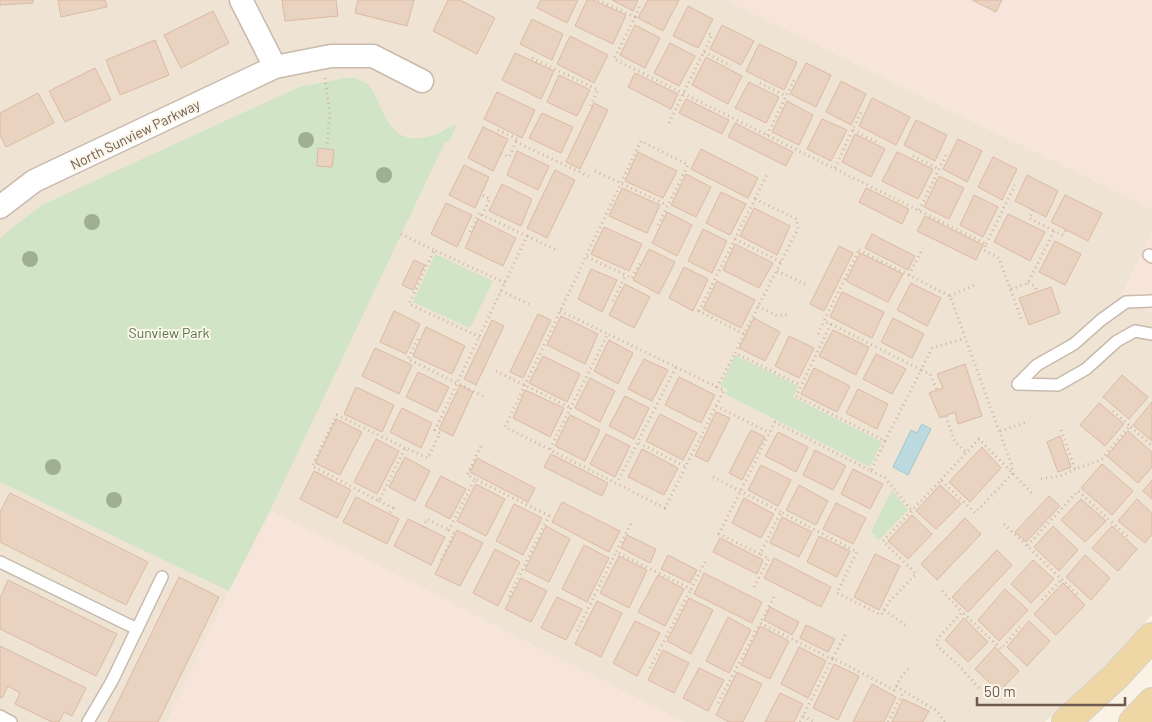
<svg xmlns="http://www.w3.org/2000/svg" width="1152" height="722" viewBox="0 0 1152 722" font-family="Barlow,sans-serif">
<style>
.residential{fill:#efe4d4}
.commercial{fill:#f7e4da}
.green{fill:#d1e4c5}
.water{fill:#bcd9df;stroke:#a4c7cf}
.building{fill:#ead2c0;stroke:#dabaa3}
.lines{fill:none;stroke-linecap:round;stroke-linejoin:round}
.lane-casing{stroke:#c8baad;stroke-width:14}
.street-casing{stroke:#c8baad;stroke-width:25}
.primary-casing{stroke:#d6d1cd;stroke-width:30}
.path{stroke:#cfb6a4;stroke-width:3;stroke-dasharray:1 4;stroke-linecap:butt}
.lane{stroke:#fff;stroke-width:11}
.street{stroke:#fff;stroke-width:22}
.primary{stroke:#efd6a5;stroke-width:28}
.tree{fill:#9faf90}
.labels{text-anchor:middle;dominant-baseline:central;stroke-width:4;stroke-linejoin:round;paint-order:stroke}
.street-label{font-size:14px;fill:#6e5a4e;stroke:#fcf6ea}
.park-label{font-size:14px;fill:#56784b;stroke:#fcf6ea}
</style>
<rect width="100%" height="100%" fill="#f9f2e5"/>
<path class="residential" d="M0,0H726L1152,209V233L1121,297L1152,313V614L1131,641L1045,722H684L270,511L229,591L167,722H0Z"/>
<g class="commercial">
<path d="M726,0H1152V209Z"/>
<path d="M1152,233V313L1121,297Z"/>
<path d="M270,511L684,722H167L229,591Z"/>
</g>
<g class="green">
<path d="M345,78H355L368,84C384,104 385,142 421,138C427,137 434,135 440,133C448,129 447,126 457,125L449,142H445L270,511L229,591L0,482V239L9,230L42,205L299,87Z"/>
<path d="M435,254L493,281L470,328L413,302Z"/>
<path d="M735,355L798,386L793,397L882,442L870,467L725,394L728,389L720,386Z"/>
<path d="M892,490L908,510L879,540L871,532Z"/>
</g>
<path class="water" d="M922,424L931,429L908,475L893,467L911,430L917,433Z"/>
<g class="building">
<path d="M0,0H33V3L0,5Z"/>
<path d="M58,0H105L107,7L61,17Z"/>
<path d="M282,0H336L338,16L285,21Z"/>
<path d="M358,0H414L407,26L355,13Z"/>
<path d="M448,0H460L495,18L477,54L433,31Z"/>
<path d="M541,0H578L567,23L537,8Z"/>
<path d="M587,0H593L626,15L613,44L575,26Z"/>
<path d="M612,0H638L633,11Z"/>
<path d="M648,0H679L663,31L638,18Z"/>
<path d="M972,0H1002L996,12Z"/>
<path d="M688,6L713,19L698,48L673,36Z"/>
<path d="M213,11L229,43L181,68L164,35Z"/>
<path d="M532,19L563,34L552,60L520,44Z"/>
<path d="M635,25L660,38L645,68L620,55Z"/>
<path d="M722,25L754,41L741,65L710,49Z"/>
<path d="M570,36L608,55L594,83L557,64Z"/>
<path d="M155,40L169,75L120,95L106,60Z"/>
<path d="M670,43L695,56L679,86L654,73Z"/>
<path d="M759,44L797,62L784,90L746,71Z"/>
<path d="M515,53L554,71L541,99L502,80Z"/>
<path d="M706,57L742,76L728,104L692,85Z"/>
<path d="M806,63L831,75L816,107L790,94Z"/>
<path d="M95,68L111,100L65,122L49,91Z"/>
<path d="M635,73L678,94L671,109L628,87Z"/>
<path d="M559,75L590,90L577,116L547,102Z"/>
<path d="M841,81L866,94L851,125L826,112Z"/>
<path d="M749,82L779,97L766,123L735,108Z"/>
<path d="M497,92L535,110L522,138L484,119Z"/>
<path d="M38,93L54,123L6,147L0,135V113Z"/>
<path d="M872,98L910,117L896,145L859,126Z"/>
<path d="M686,99L729,120L722,134L679,113Z"/>
<path d="M787,101L813,115L799,145L772,132Z"/>
<path d="M594,103L608,110L580,169L566,162Z"/>
<path d="M542,113L573,127L561,153L529,138Z"/>
<path d="M822,119L847,130L831,161L807,149Z"/>
<path d="M916,120L947,135L935,161L904,145Z"/>
<path d="M735,123L793,152L786,166L728,137Z"/>
<path d="M483,127L508,139L493,171L468,158Z"/>
<path d="M855,134L885,149L871,177L842,162Z"/>
<path d="M958,139L982,151L967,182L943,169Z"/>
<path d="M318,148L334,150L332,167L317,166Z"/>
<path d="M701,149L758,178L748,198L691,169Z"/>
<path d="M517,151L549,166L538,190L507,175Z"/>
<path d="M638,152L677,171L663,198L625,181Z"/>
<path d="M897,152L933,169L918,199L882,181Z"/>
<path d="M993,157L1017,169L1002,200L978,187Z"/>
<path d="M464,165L489,177L475,208L449,195Z"/>
<path d="M555,170L575,180L547,238L527,228Z"/>
<path d="M686,174L711,187L696,217L671,205Z"/>
<path d="M1027,175L1058,191L1046,217L1015,201Z"/>
<path d="M939,176L964,188L949,219L924,207Z"/>
<path d="M502,184L532,199L521,226L489,211Z"/>
<path d="M622,188L660,205L647,233L609,216Z"/>
<path d="M866,188L909,209L902,224L859,202Z"/>
<path d="M721,192L746,204L730,235L706,223Z"/>
<path d="M974,195L998,207L983,237L960,225Z"/>
<path d="M1065,195L1102,213L1088,241L1051,222Z"/>
<path d="M446,203L472,215L457,247L431,234Z"/>
<path d="M754,208L790,226L777,255L740,236Z"/>
<path d="M667,212L692,225L677,256L652,243Z"/>
<path d="M1008,214L1045,232L1030,261L994,242Z"/>
<path d="M925,216L983,245L976,260L917,231Z"/>
<path d="M478,219L516,238L503,266L465,248Z"/>
<path d="M604,227L642,244L629,271L591,254Z"/>
<path d="M703,229L727,241L712,273L688,261Z"/>
<path d="M872,234L915,256L908,270L865,248Z"/>
<path d="M1055,241L1081,254L1065,285L1039,272Z"/>
<path d="M735,244L773,263L759,288L723,270Z"/>
<path d="M839,246L853,253L824,311L810,304Z"/>
<path d="M649,249L675,262L659,294L633,280Z"/>
<path d="M860,253L903,274L888,302L846,281Z"/>
<path d="M414,260L425,265L413,290L402,285Z"/>
<path d="M684,267L708,279L693,311L669,298Z"/>
<path d="M591,269L617,280L602,312L578,299Z"/>
<path d="M717,281L755,300L741,328L703,309Z"/>
<path d="M911,283L941,298L927,326L897,310Z"/>
<path d="M625,284L650,297L634,328L609,315Z"/>
<path d="M1051,287L1060,313L1029,325L1019,298Z"/>
<path d="M842,292L884,312L872,338L830,317Z"/>
<path d="M394,311L420,324L406,354L380,342Z"/>
<path d="M538,314L551,320L523,378L510,372Z"/>
<path d="M561,316L598,334L585,364L547,345Z"/>
<path d="M754,318L780,332L765,361L739,348Z"/>
<path d="M893,318L924,334L912,358L881,342Z"/>
<path d="M492,320L504,326L476,385L464,379Z"/>
<path d="M426,327L465,346L452,374L413,356Z"/>
<path d="M833,330L869,347L856,375L819,356Z"/>
<path d="M789,336L814,348L799,378L775,366Z"/>
<path d="M609,340L633,353L618,384L594,371Z"/>
<path d="M375,348L412,365L399,394L362,376Z"/>
<path d="M876,354L906,369L892,394L863,379Z"/>
<path d="M543,356L580,374L567,402L529,383Z"/>
<path d="M644,359L668,370L652,401L628,389Z"/>
<path d="M965,364L982,416L958,424L955,412L940,418L929,393L943,388L937,374Z"/>
<path d="M814,368L850,386L837,412L801,394Z"/>
<path d="M418,372L449,387L437,412L406,397Z"/>
<path d="M1122,375L1148,397L1129,419L1103,397Z"/>
<path d="M679,377L715,395L701,423L665,405Z"/>
<path d="M590,378L615,391L600,422L575,408Z"/>
<path d="M460,385L473,392L453,436L439,429Z"/>
<path d="M356,387L394,405L382,432L344,414Z"/>
<path d="M858,389L888,404L877,429L846,413Z"/>
<path d="M525,390L564,408L550,437L513,418Z"/>
<path d="M625,396L649,408L634,439L609,426Z"/>
<path d="M1152,402V441L1133,425Z"/>
<path d="M1099,403L1124,424L1105,446L1080,425Z"/>
<path d="M402,408L432,423L421,448L390,432Z"/>
<path d="M716,412L730,418L708,462L695,456Z"/>
<path d="M660,414L697,433L683,460L646,441Z"/>
<path d="M570,415L600,430L585,461L555,446Z"/>
<path d="M336,419L362,432L340,475L315,463Z"/>
<path d="M751,430L765,437L742,480L729,473Z"/>
<path d="M1128,431L1152,452V467L1138,483L1107,456Z"/>
<path d="M778,432L808,447L796,472L765,456Z"/>
<path d="M606,434L630,446L615,477L590,464Z"/>
<path d="M1060,436L1071,467L1058,472L1047,442Z"/>
<path d="M376,439L399,451L377,494L354,482Z"/>
<path d="M982,447L1001,468L970,502L949,482Z"/>
<path d="M642,449L678,468L664,495L628,477Z"/>
<path d="M815,450L846,466L833,490L803,475Z"/>
<path d="M551,454L608,483L602,496L544,467Z"/>
<path d="M405,457L430,471L415,501L389,487Z"/>
<path d="M477,458L535,488L528,502L470,472Z"/>
<path d="M1102,464L1133,491L1112,515L1081,488Z"/>
<path d="M761,465L791,480L778,506L748,490Z"/>
<path d="M853,469L883,484L870,509L841,494Z"/>
<path d="M314,471L351,490L337,518L300,499Z"/>
<path d="M441,476L466,489L450,519L425,506Z"/>
<path d="M1152,480V499L1143,491Z"/>
<path d="M476,484L505,499L486,536L457,521Z"/>
<path d="M799,485L828,501L816,525L786,510Z"/>
<path d="M940,485L961,504L936,529L916,511Z"/>
<path d="M10,493L148,562L126,605L0,542V512Z"/>
<path d="M1049,496L1060,506L1026,542L1015,532Z"/>
<path d="M356,497L399,519L387,544L343,522Z"/>
<path d="M744,498L774,514L761,538L732,523Z"/>
<path d="M1081,499L1106,521L1085,542L1061,520Z"/>
<path d="M1137,499L1152,513V534L1145,543L1118,521Z"/>
<path d="M562,502L620,531L609,552L552,522Z"/>
<path d="M836,503L866,518L853,544L823,529Z"/>
<path d="M514,504L542,518L523,555L496,541Z"/>
<path d="M912,515L932,534L908,559L888,541Z"/>
<path d="M782,517L812,532L799,557L770,543Z"/>
<path d="M965,518L981,534L937,580L921,564Z"/>
<path d="M408,519L445,537L431,565L394,546Z"/>
<path d="M546,526L570,539L549,582L525,570Z"/>
<path d="M1053,526L1078,550L1059,571L1034,547Z"/>
<path d="M1112,526L1137,549L1118,571L1092,548Z"/>
<path d="M457,530L483,543L460,586L435,574Z"/>
<path d="M627,535L656,549L650,563L621,548Z"/>
<path d="M819,536L850,551L837,577L807,562Z"/>
<path d="M720,538L763,560L757,574L713,552Z"/>
<path d="M584,545L609,558L587,602L562,589Z"/>
<path d="M495,549L520,562L498,606L473,593Z"/>
<path d="M997,550L1012,565L968,612L952,597Z"/>
<path d="M875,554L900,566L879,610L854,597Z"/>
<path d="M668,555L697,570L690,583L661,569Z"/>
<path d="M1085,555L1110,578L1091,600L1066,577Z"/>
<path d="M619,556L647,570L629,608L600,593Z"/>
<path d="M774,558L831,587L821,607L764,578Z"/>
<path d="M1033,560L1054,579L1031,603L1011,584Z"/>
<path d="M704,573L762,602L752,623L694,594Z"/>
<path d="M658,575L684,589L665,626L638,612Z"/>
<path d="M179,577L219,597L158,722H108Z"/>
<path d="M521,578L547,591L531,622L505,609Z"/>
<path d="M8,580L117,634L96,676L0,629V598Z"/>
<path d="M1063,583L1085,605L1056,635L1034,614Z"/>
<path d="M1005,589L1028,610L999,641L978,620Z"/>
<path d="M557,597L582,609L566,640L541,628Z"/>
<path d="M689,598L713,610L691,654L667,641Z"/>
<path d="M597,601L622,613L601,657L575,644Z"/>
<path d="M770,607L799,622L792,635L764,620Z"/>
<path d="M728,617L751,630L729,673L706,661Z"/>
<path d="M964,618L988,642L968,662L945,640Z"/>
<path d="M635,621L660,633L637,676L613,663Z"/>
<path d="M1029,621L1050,641L1027,666L1007,647Z"/>
<path d="M806,625L835,639L828,652L800,638Z"/>
<path d="M760,626L789,641L770,679L741,665Z"/>
<path d="M0,646L86,688L72,716L64,712L59,722H52L15,704L20,693L8,686L2,698L0,697Z"/>
<path d="M799,647L826,661L808,698L781,684Z"/>
<path d="M995,647L1019,671L999,692L975,669Z"/>
<path d="M663,650L689,663L674,693L648,680Z"/>
<path d="M834,664L859,676L838,720L813,708Z"/>
<path d="M699,668L724,680L708,711L683,698Z"/>
<path d="M737,672L762,684L743,722H729L716,715Z"/>
<path d="M872,684L896,697L884,722H853Z"/>
<path d="M780,693L803,704L794,722H765Z"/>
<path d="M903,699L929,711L923,722H892Z"/>
</g>
<g class="lines">
<defs>
<g id="lane">
<path d="M1149,255L1152,257"/>
<path d="M1018,384L1037,365L1074,344L1101,320L1126,302L1152,301"/>
<path d="M1018,384L1058,385L1086,369L1117,341L1135,331L1152,334"/>
<path d="M0,562L137,629"/>
<path d="M0,716L11,722"/>
<path d="M88,722L112,681L162,577"/>
</g>
<g id="street">
<path d="M241,0L275,67"/>
<path d="M0,207L34,181L275,67L331,56H373L422,81"/>
</g>
<g id="primary">
<path d="M1066,722L1116,676L1152,637"/>
<path d="M1133,722L1152,702"/>
</g>
</defs>
<use href="#lane" class="lane-casing"/>
<use href="#street" class="street-casing"/>
<use href="#primary" class="primary-casing"/>
<g class="path">
<path d="M598,0L635,17L614,59L986,244L984,250L999,258L1022,321"/>
<path d="M635,17L641,4"/>
<path d="M704,52L731,66"/>
<path d="M532,58L598,90L590,107"/>
<path d="M325,78L330,114L327,144"/>
<path d="M760,83L786,96"/>
<path d="M669,123L712,35L706,32"/>
<path d="M498,130L517,139L516,142"/>
<path d="M853,130L880,144"/>
<path d="M767,135L794,80"/>
<path d="M501,153L509,157L516,142L592,178"/>
<path d="M913,156L939,169"/>
<path d="M835,168L862,110"/>
<path d="M595,171L667,205"/>
<path d="M755,199L797,219L798,229L744,334L699,311Z"/>
<path d="M755,199L768,172"/>
<path d="M919,210L946,155"/>
<path d="M1033,210L1029,218L1054,231"/>
<path d="M658,225L688,165L641,141L505,427L665,508L724,390L717,387L735,353"/>
<path d="M470,232L479,213L482,215"/>
<path d="M401,234L434,250"/>
<path d="M527,236L556,250"/>
<path d="M735,239L781,262"/>
<path d="M986,244L1015,185"/>
<path d="M859,250L950,296L1012,466V474L975,513L941,480L883,541L916,574L890,601L881,615L837,593L857,552L781,512L760,554L719,534L775,422L871,471L885,441L796,396L831,324L824,321Z"/>
<path d="M587,257L632,278L640,263"/>
<path d="M777,271L805,284"/>
<path d="M909,275L923,248"/>
<path d="M1028,283L1035,286L1037,292"/>
<path d="M1011,289L1028,283L1054,231L1063,235L1066,230"/>
<path d="M501,291L529,304"/>
<path d="M950,296L975,285"/>
<path d="M613,301L626,275"/>
<path d="M758,306L777,316L790,314"/>
<path d="M560,311L608,334"/>
<path d="M831,324L921,370L932,348L965,338"/>
<path d="M744,334L735,353L800,385"/>
<path d="M818,334L824,321"/>
<path d="M480,337L409,304L434,250L505,283"/>
<path d="M418,339L408,359L483,396"/>
<path d="M676,367L717,387"/>
<path d="M496,371L571,408"/>
<path d="M716,406L770,433"/>
<path d="M1113,411L1130,426"/>
<path d="M946,416L955,442L966,452"/>
<path d="M1061,430L1075,469L1101,460L1130,426L1152,446"/>
<path d="M1000,431L1027,422"/>
<path d="M885,441L921,370L930,374L937,390"/>
<path d="M639,443L686,467"/>
<path d="M405,448L337,415L312,466L379,501L405,448L428,458L440,433L435,430L527,236L482,215L490,199L481,195"/>
<path d="M550,449L608,334L676,367L617,483"/>
<path d="M871,471L885,478L911,510"/>
<path d="M713,477L781,512"/>
<path d="M475,479L467,475L481,446"/>
<path d="M1041,479L1063,475L1075,469"/>
<path d="M941,480L979,439L1033,494"/>
<path d="M379,501L393,508L389,514"/>
<path d="M631,524L616,552L691,589L705,562"/>
<path d="M1004,524L1027,546"/>
<path d="M423,527L427,519L449,530"/>
<path d="M441,560L454,533L449,530L475,479L549,516L509,597"/>
<path d="M754,587L769,559L760,554"/>
<path d="M942,591L962,612"/>
<path d="M1077,594L1027,546L1078,491L1129,538"/>
<path d="M774,597L760,623L832,659L833,658L894,690L896,686L937,711L945,722"/>
<path d="M1042,600L1062,579"/>
<path d="M884,610L908,627"/>
<path d="M577,631L616,552"/>
<path d="M833,658L846,633"/>
<path d="M650,668L691,589"/>
<path d="M896,686L902,676L910,667"/>
<path d="M979,688L959,666L937,646L938,638L962,612L1001,649L1020,627"/>
<path d="M718,703L760,623"/>
<path d="M803,716L815,722"/>
<path d="M800,722L832,659"/>
<path d="M888,722L904,691"/>
</g>
<use href="#lane" class="lane"/>
<use href="#street" class="street"/>
<use href="#primary" class="primary"/>
</g>
<g class="tree">
<circle cx="306" cy="140" r="8"/>
<circle cx="384" cy="175" r="8"/>
<circle cx="92" cy="222" r="8"/>
<circle cx="30" cy="259" r="8"/>
<circle cx="53" cy="467" r="8"/>
<circle cx="114" cy="500" r="8"/>
</g>
<g class="labels">
<g class="street-label">
<text transform="translate(135 134) rotate(-26)">North Sunview Parkway</text>
</g>
<g class="park-label">
<text x="169" y="332">Sunview Park</text>
</g>
</g>
<path d="M977 697v8h148v-8" fill="none" stroke="#6e5a4e" stroke-width="2.5"/>
<text x="984" y="697" font-size="15" fill="#6e5a4e" stroke="#fcf6ea" stroke-width="4" paint-order="stroke">50 m</text>
</svg>
